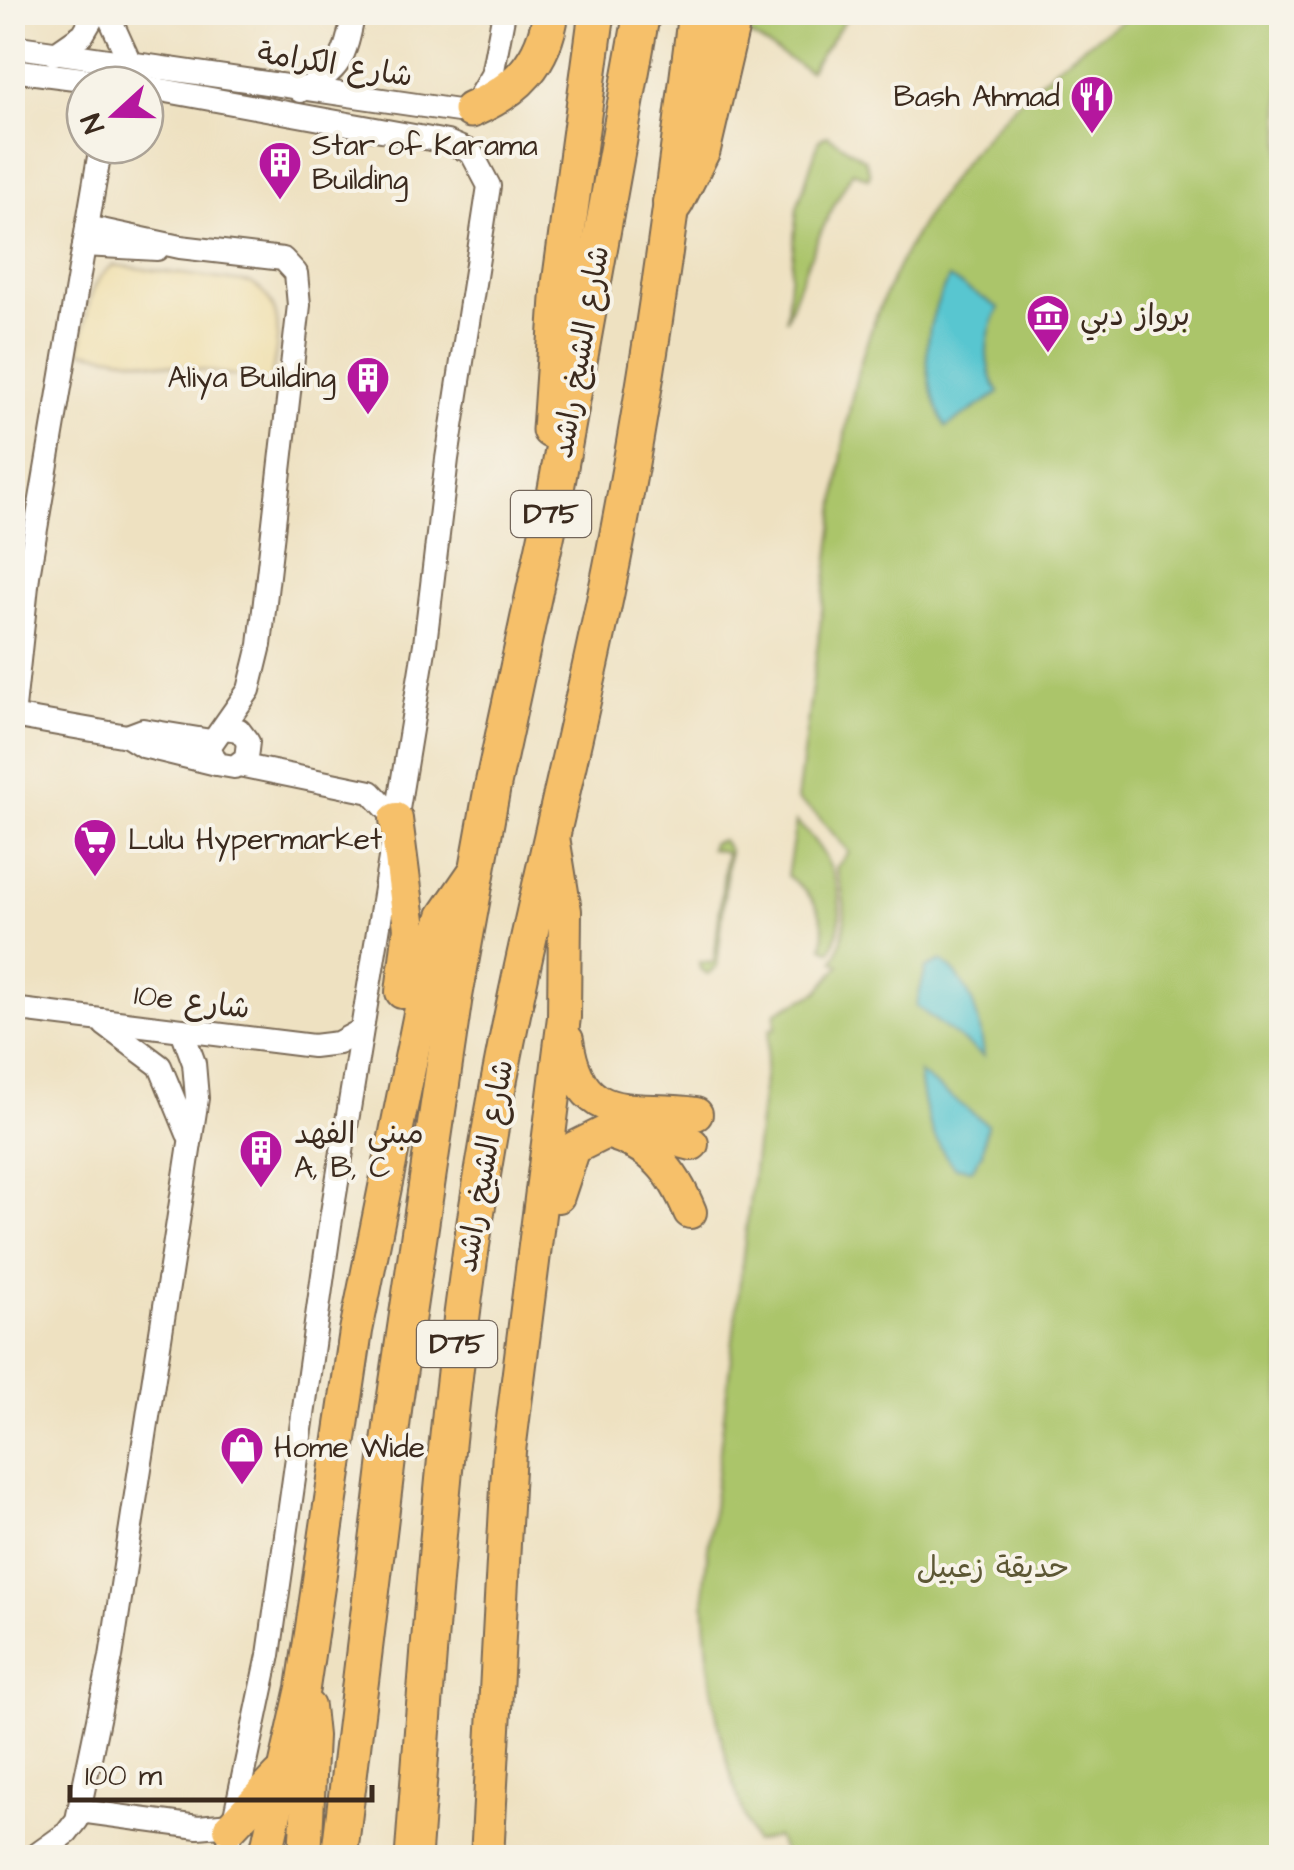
<svg xmlns="http://www.w3.org/2000/svg" width="1294" height="1870" viewBox="0 0 1294 1870" font-family="'Architects Daughter','Playpen Sans Arabic',sans-serif">
<style>
.green{fill:#abc56b;stroke:#737844;stroke-width:2.5}
.sand{fill:#eeda9e;stroke:#94825e;stroke-width:2.5}
.water{fill:#59c6d0;stroke:#4a7877;stroke-width:2.5}
.lines{fill:none;stroke-linecap:round;stroke-linejoin:round}
.minor-casing{stroke:#7a6a57;stroke-width:26}
.primary-casing{stroke:#7a6a57;stroke-width:36}
.trunk-casing{stroke:#7a6a57;stroke-width:39}
.motorway-casing{stroke:#7a6a57;stroke-width:44}
.minor{stroke:#fff;stroke-width:22}
.primary{stroke:#f6c06b;stroke-width:32}
.trunk{stroke:#f6c06b;stroke-width:35}
.motorway{stroke:#f6c06b;stroke-width:40}
.labels{text-anchor:middle;dominant-baseline:central;stroke-width:8;stroke-linejoin:round;paint-order:stroke}
.shield{fill:#f7f3e8;stroke:#73665b;stroke-width:2.5}
.shield-label{font-size:28px;font-weight:bold;fill:#3b2a1e}
.street-label{font-size:30px;fill:#3b2a1e;stroke:#f7f3e8}
.poi-label{font-size:30px;fill:#3b2a1e;stroke:#f7f3e8;text-anchor:start}
.park-label{font-size:30px;fill:#5d5835;stroke:#f7f3e8}
</style>
<rect width="100%" height="100%" fill="#f7f3e8"/>
<filter id="ink" filterUnits="userSpaceOnUse"><feTurbulence type="fractalNoise" baseFrequency=".01" numOctaves="2"/><feDisplacementMap in="SourceGraphic" scale="20" xChannelSelector="R" yChannelSelector="G"/><feConvolveMatrix kernelMatrix="1 2 1 2 8 2 1 2 1" color-interpolation-filters="sRGB"/></filter>
<filter id="wash" filterUnits="userSpaceOnUse"><feTurbulence type="fractalNoise" baseFrequency=".0048" numOctaves="4" result="noise"/><feDisplacementMap in="SourceGraphic" scale="40" xChannelSelector="R" yChannelSelector="G"/><feGaussianBlur stdDeviation="2.25" result="paint"/><feColorMatrix in="noise" values="0 0 0 0 0 0 0 0 0 0 0 0 0 0 0 0 0 1.4 0 .05"/><feComposite in="paint" operator="in"/></filter>
<g filter="url(#wash)">
<rect width="100%" height="100%" fill="#eee1c1"/>
<g class="green">
<path d="M744,13H850L809,71L740,29Z"/>
<path d="M1135,13H1281V1857L786,1858L776,1837L754,1842C720,1756 705,1675 704,1583L770,1029H775L776,1012L818,992L840,965L834,961C849,928 847,901 836,868L849,852L816,814L797,800C809,712 820,624 832,536C839,481 844,425 858,371C900,221 1001,90 1135,13Z"/>
<path d="M827,135L865,160L870,174L868,178L853,171C825,218 804,268 786,320L797,208L819,140Z"/>
<path d="M796,822C832,853 853,905 831,951L823,947C828,916 812,893 787,876Z"/>
<path d="M722,840L729,850L717,967L708,974L700,969L699,962L714,963L726,852L710,849L712,843Z"/>
</g>
<path class="sand" d="M114,265L251,283C289,306 277,343 271,381L80,351C87,321 85,282 114,265Z"/>
<g class="water">
<path d="M949,278L999,308C984,336 982,365 999,393L946,427C920,376 921,328 949,278Z"/>
<path d="M942,961C971,982 981,1023 984,1057L916,1006L926,968Z"/>
<path d="M919,1073L987,1124L982,1153L972,1169L954,1167C932,1141 922,1106 919,1073Z"/>
</g>
</g>
<g filter="url(#ink)">
<g class="lines">
<defs>
<g id="minor">
<path d="M107,12L131,65"/>
<path d="M12,46L458,111L471,110L492,75L504,12"/>
<path d="M54,54L83,34L96,12"/>
<path d="M12,70L129,85"/>
<path d="M145,87L447,142L471,152L489,186L447,459L425,644L330,1225L269,1655L226,1858"/>
<path d="M300,91C343,71 345,55 354,12"/>
<path d="M87,227L180,247L283,259L296,273L299,305L260,645L249,690L209,747L217,764L234,767L246,758L248,742L239,730L225,728"/>
<path d="M84,245L157,249"/>
<path d="M12,716L127,736L143,746L217,764"/>
<path d="M13,717L28,576L101,145"/>
<path d="M127,736L143,730L211,741"/>
<path d="M239,765L371,792L396,819"/>
<path d="M12,1009L313,1046L338,1043L360,1031"/>
<path d="M105,1025L160,1066L188,1134"/>
<path d="M80,1811L198,1827L231,1824"/>
<path d="M32,1858L67,1833L77,1820L111,1657L197,1098L194,1063L183,1033"/>
</g>
<g id="primary">
<path d="M396,819L410,928L402,992"/>
<path d="M567,1040C580,1130 635,1104 696,1114"/>
<path d="M630,1128L692,1144"/>
<path d="M558,1196L574,1148L606,1132C651,1144 673,1170 690,1212"/>
<path d="M230,1828L279,1776"/>
<path d="M265,1858L303,1688L356,1331L432,954L444,916L477,868"/>
<path d="M305,1858L311,1736L308,1707"/>
<path d="M487,1858L509,1451L564,1017L565,911L553,837"/>
</g>
<g id="trunk">
<path d="M471,110C517,90 544,63 551,12"/>
<path d="M550,430L560,284L597,12"/>
<path d="M339,1858L394,1406L454,999L492,789L554,500L642,12"/>
<path d="M413,1858C431,1619 446,1384 487,1148C520,953 572,763 611,569C648,385 673,199 696,12"/>
</g>
<path id="motorway" d="M673,202L700,149L732,12"/>
</defs>
<use href="#minor" class="minor-casing"/>
<use href="#primary" class="primary-casing"/>
<use href="#trunk" class="trunk-casing"/>
<use href="#motorway" class="motorway-casing"/>
<use href="#minor" class="minor"/>
<use href="#primary" class="primary"/>
<use href="#trunk" class="trunk"/>
<use href="#motorway" class="motorway"/>
</g>
</g>
<defs>
<symbol id="restaurant-pin" viewBox="-11 -11 22 30"><path d="M0 17L-7.5 6A9.5 9.5 0 1 1 7.5 6Z" fill="#b5179e" stroke="#f7f3e8"/><path d="M-5-6h1v4h1v-4h1v4h1v-4h1v5L-1.5 .5V6h-2V.5L-5-1ZM5-6V6H3V1.5H1.5Q1.5-4 5-6Z" fill="#fff"/></symbol>
<symbol id="building-pin" viewBox="-11 -11 22 30"><path d="M0 17L-7.5 6A9.5 9.5 0 1 1 7.5 6Z" fill="#b5179e" stroke="#f7f3e8"/><path d="M-4-6H4V6H1V3H-1V6H-4ZM-2.5-4.3h1.7v1.8h-1.7ZM.8-4.3h1.7v1.8H.8ZM-2.5-1h1.7V.8h-1.7ZM.8-1h1.7V.8H.8Z" fill="#fff"/></symbol>
<symbol id="museum-pin" viewBox="-11 -11 22 30"><path d="M0 17L-7.5 6A9.5 9.5 0 1 1 7.5 6Z" fill="#b5179e" stroke="#f7f3e8"/><path d="M0-6L6-3V-2H-6V-3ZM-5-1h2V3h-2ZM-1-1h2V3h-2ZM3-1h2V3H3ZM-6 4H6V6H-6Z" fill="#fff"/></symbol>
<symbol id="supermarket-pin" viewBox="-11 -11 22 30"><path d="M0 17L-7.5 6A9.5 9.5 0 1 1 7.5 6Z" fill="#b5179e" stroke="#f7f3e8"/><path d="M-6-5.5h2.5l.6 2H6L4.5 2H-2.5L-4.4-4H-6ZM-1.5 3.2a1.3 1.3 0 1 0 .1 0ZM3 3.2a1.3 1.3 0 1 0 .1 0Z" fill="#fff"/></symbol>
<symbol id="shop-pin" viewBox="-11 -11 22 30"><path d="M0 17L-7.5 6A9.5 9.5 0 1 1 7.5 6Z" fill="#b5179e" stroke="#f7f3e8"/><path d="M-5-2.5h2.3a2.7 3.5 0 0 1 5.4 0H5L5.5 6h-11ZM-1.5-2.5h3a1.5 2.3 0 0 0-3 0Z" fill="#fff"/></symbol>
</defs>
<g fill-rule="evenodd">
<use href="#restaurant-pin" x="1067" y="72" width="50" height="68"/>
<use href="#building-pin" x="255" y="138" width="50" height="68"/>
<use href="#museum-pin" x="1023" y="291" width="50" height="68"/>
<use href="#building-pin" x="343" y="353" width="50" height="68"/>
<use href="#supermarket-pin" x="70" y="815" width="50" height="68"/>
<use href="#building-pin" x="236" y="1126" width="50" height="68"/>
<use href="#shop-pin" x="217" y="1423" width="50" height="68"/>
</g>
<g class="labels">
<g class="shield">
<rect x="511" y="491" width="80" height="46" rx="8"/>
<rect x="417" y="1321" width="80" height="46" rx="8"/>
</g>
<g class="shield-label">
<text x="551" y="514">D75</text>
<text x="457" y="1344">D75</text>
</g>
<g class="street-label">
<text transform="translate(335 65) rotate(9)">شارع الكرامة</text>
<text transform="translate(581 352) rotate(-80)">شارع الشيخ راشد</text>
<text transform="translate(192 1002) rotate(7)">10e شارع</text>
<text transform="translate(485 1166) rotate(-80)">شارع الشيخ راشد</text>
</g>
<g class="poi-label">
<text x="1060" y="97" text-anchor="end">Bash Ahmad</text>
<text x="312" y="146">Star of Karama<tspan x="312" dy="34">Building</tspan></text>
<text x="1080" y="316">برواز دبي</text>
<text x="336" y="378" text-anchor="end">Aliya Building</text>
<text x="128" y="840">Lulu Hypermarket</text>
<text x="294" y="1134">مبنى الفهد<tspan x="294" dy="34">A, B, C</tspan></text>
<text x="274" y="1448">Home Wide</text>
</g>
<g class="park-label">
<text x="993" y="1568">حديقة زعبيل</text>
</g>
</g>
<rect width="1294" height="1870" fill="none" stroke="#f7f3e8" stroke-width="50"/>
<g transform="translate(115 115) rotate(249)"><circle r="48" fill="#f7f3e8" stroke="#aca397" stroke-width="2.5"/>
<path d="M0-8L18 38L0 25L-18 38Z" fill="#b5179e"/>
<text y="-15" font-size="28" font-weight="bold" text-anchor="middle" fill="#3b2a1e">N</text>
</g>
<path d="M70 1785v15h302v-15" fill="none" stroke="#3b2a1e" stroke-width="5"/>
<text x="85" y="1785" font-size="30" fill="#3b2a1e" stroke="#f7f3e8" stroke-width="8" paint-order="stroke">100 m</text>
</svg>
